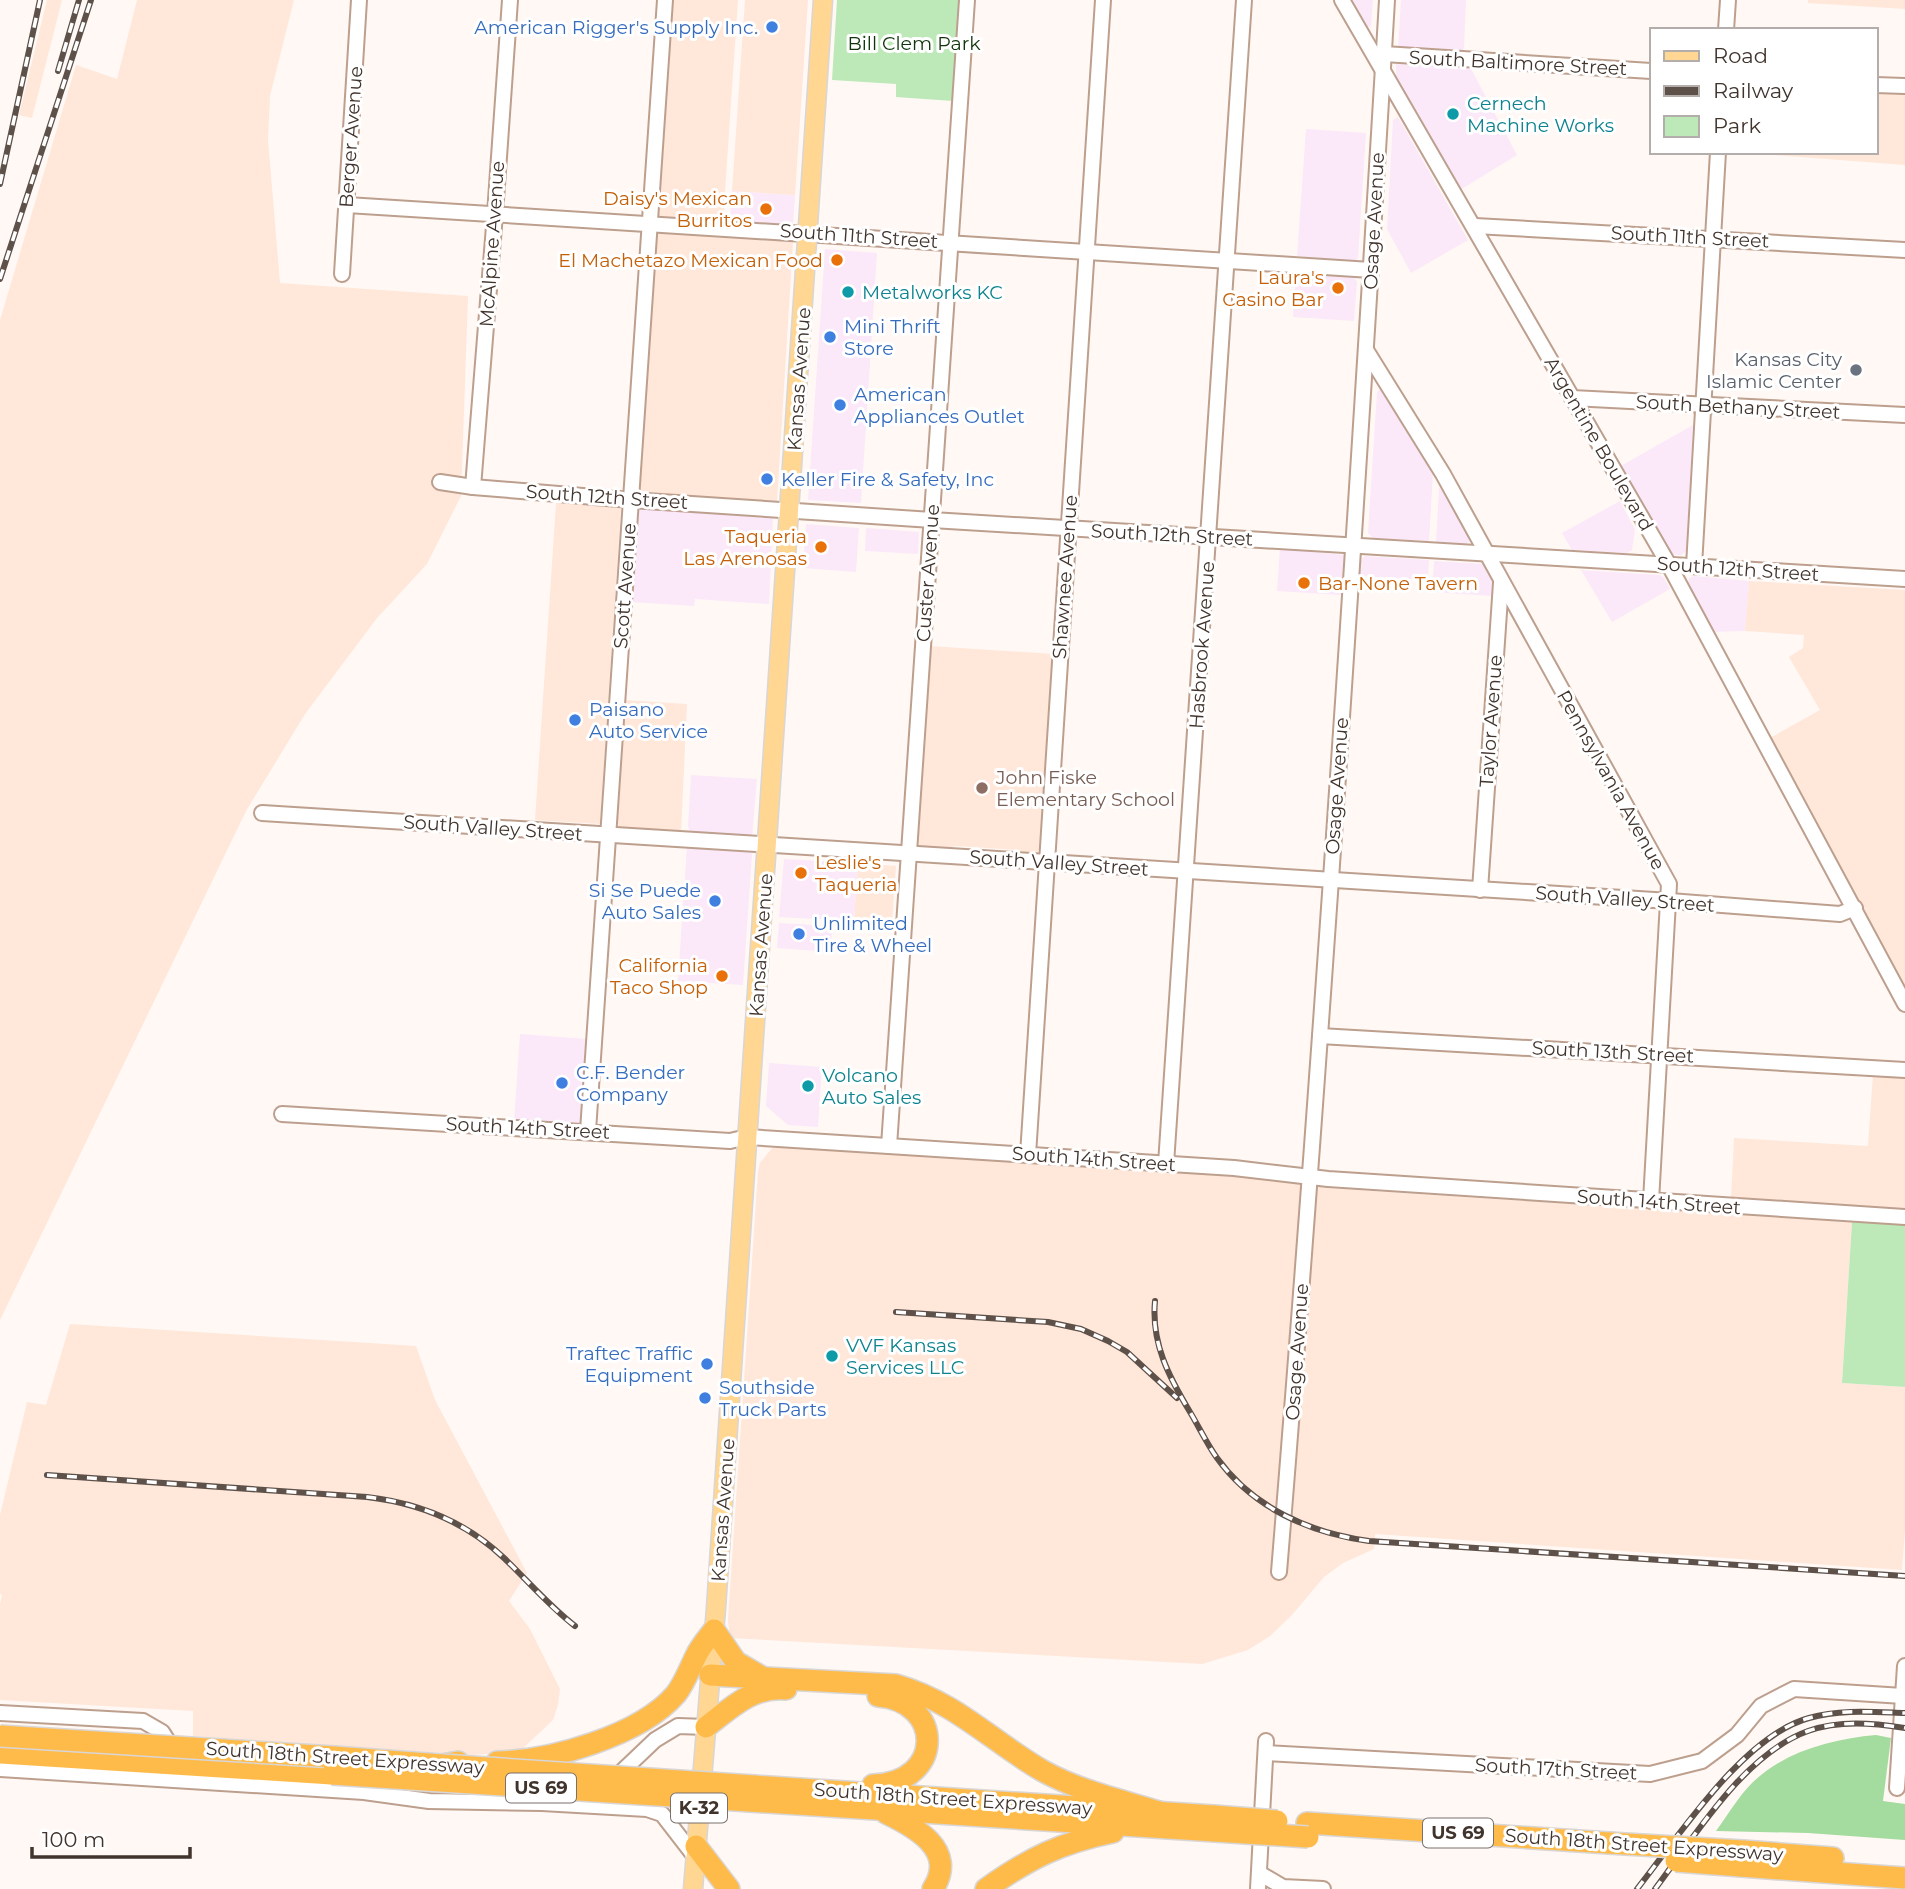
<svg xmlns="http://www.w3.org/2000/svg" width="1905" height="1889" viewBox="0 0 1905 1889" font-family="Montserrat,sans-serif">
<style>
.commercial{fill:#fbe9fa}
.built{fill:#ffe7da}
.green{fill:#bde9b8}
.forest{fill:#a4db9e}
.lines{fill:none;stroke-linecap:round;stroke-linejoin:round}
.minor-casing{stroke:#bd9f8e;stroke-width:18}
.major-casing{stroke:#d9d6d5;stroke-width:21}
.highway-casing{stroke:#d9d6d5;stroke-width:24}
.minor{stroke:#fff;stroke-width:14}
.major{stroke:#ffd692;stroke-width:18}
.highway{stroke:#ffbb49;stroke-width:21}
.rail-casing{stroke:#5d514a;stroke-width:6}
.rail{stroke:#fff;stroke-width:3.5;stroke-dasharray:10;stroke-linecap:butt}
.highway-bridge-casing{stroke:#d9d6d5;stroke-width:24;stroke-linecap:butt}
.highway-bridge{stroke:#ffbb49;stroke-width:21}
.shop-dot{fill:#3f7fe0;stroke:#fff;stroke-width:2.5}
.culture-dot{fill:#0f9aa8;stroke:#fff;stroke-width:2.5}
.food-dot{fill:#e8710a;stroke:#fff;stroke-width:2.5}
.worship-dot{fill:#6b7280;stroke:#fff;stroke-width:2.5}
.education-dot{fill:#8d6e63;stroke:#fff;stroke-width:2.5}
.labels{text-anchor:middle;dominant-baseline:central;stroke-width:6;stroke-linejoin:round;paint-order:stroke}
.shield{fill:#fff;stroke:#7a716c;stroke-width:2}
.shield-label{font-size:18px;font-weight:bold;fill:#41342d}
.shop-label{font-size:19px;fill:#366cbe;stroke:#fff;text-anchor:start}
.park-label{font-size:19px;fill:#10350d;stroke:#fff}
.street-label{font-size:19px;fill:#41342d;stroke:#fff}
.culture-label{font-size:19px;fill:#0d838f;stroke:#fff;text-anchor:start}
.food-label{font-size:19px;fill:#c56008;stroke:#fff;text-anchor:end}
.worship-label{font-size:19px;fill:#5b616d;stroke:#fff;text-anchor:end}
.education-label{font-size:19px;fill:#785e54;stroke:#fff;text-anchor:start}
</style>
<rect width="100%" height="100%" fill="#fff8f4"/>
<g class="commercial">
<path d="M1351,0H1373L1371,27L1365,26Z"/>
<path d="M1401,0H1466L1464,48L1461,53L1398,49Z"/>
<path d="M1396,64L1470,67L1517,155L1460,190L1396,79Z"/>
<path d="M1398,117L1468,240L1411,273L1387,229L1393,120Z"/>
<path d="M1306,129L1366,133L1358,258L1355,261L1297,256Z"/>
<path d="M732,191L795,195L793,225L730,221Z"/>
<path d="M825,249L877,253L861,503L808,500Z"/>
<path d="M1296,272L1354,277L1357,282L1354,321L1293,317Z"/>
<path d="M1381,388L1385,390L1433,472L1429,541L1373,538L1368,533L1377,392Z"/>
<path d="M1693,425L1686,551L1682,555H1675L1669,552L1619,467Z"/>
<path d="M1441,487L1469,535L1470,540L1467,544L1436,542L1439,488Z"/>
<path d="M1620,501L1635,530L1632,550L1627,553L1572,550L1562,533Z"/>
<path d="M640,508L766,515L773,518L769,604L695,599L694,606L631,602L638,509Z"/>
<path d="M806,524L859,528L856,572L803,568Z"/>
<path d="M866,528L919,532L918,554L865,551Z"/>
<path d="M1280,548L1344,555L1341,595L1277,591Z"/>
<path d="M1365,556L1429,560L1428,580L1360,576L1361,560Z"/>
<path d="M1434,561L1486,564L1495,578L1493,596L1432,592Z"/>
<path d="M1581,570L1660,575L1664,578L1670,589L1612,622Z"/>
<path d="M1694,576L1749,581L1745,631L1712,632L1688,584L1689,578Z"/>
<path d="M691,775L757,779L752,838L690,834L688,826Z"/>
<path d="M687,846L749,850L752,854L743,985L678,981Z"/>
<path d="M784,859L858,863L854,921L779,917Z"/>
<path d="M779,923L832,926L831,952L777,948Z"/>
<path d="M520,1034L587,1039L581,1123L579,1125L514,1121Z"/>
<path d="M769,1063L822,1067L818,1127L788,1125L766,1106Z"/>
</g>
<g class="built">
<path d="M47,0H62L32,118L19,115Z"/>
<path d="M137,0H294L270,96L268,140L280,283L468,296L461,496L427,564L377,618L305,714L246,811L0,1320V320L76,65L117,79Z"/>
<path d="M671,0H738L723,221L656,216Z"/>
<path d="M745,0H808L795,195L732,191Z"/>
<path d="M1808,0H1905V9L1808,3Z"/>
<path d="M1875,92L1905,94V165L1736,152H1875Z"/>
<path d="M655,232L793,241L777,501L639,493Z"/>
<path d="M556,503L621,508L600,824L535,820Z"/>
<path d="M1749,581L1905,590V987L1770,738L1820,710L1789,657L1803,648L1804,635L1745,631Z"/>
<path d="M929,646L1054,654L1040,849L1036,854H1026L1018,850L956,846L940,849L916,847Z"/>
<path d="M624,700L687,704L681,832L616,828Z"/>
<path d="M858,863L896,866L892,924L854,921Z"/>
<path d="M1873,1075L1905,1077V1209L1731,1199L1734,1138L1868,1146Z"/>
<path d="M787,1145L1267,1177L1326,1188L1852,1222L1842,1383L1905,1387V1530L1902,1570L1375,1534L1374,1549L1343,1563L1324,1577L1291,1616L1270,1636L1248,1650L1202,1664L730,1638L728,1620L758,1172L760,1163L772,1148Z"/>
<path d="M70,1324L416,1346L435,1400L527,1573L509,1601L530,1629L560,1689L558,1705L553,1720L519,1752L473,1755L193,1736V1711L0,1700V1604L2,1595L0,1594V1515L27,1402L46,1405Z"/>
</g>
<g class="green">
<path d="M837,0H961L953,101L896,97V84L832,80Z"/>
<path d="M1852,1222L1905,1225V1387L1842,1383Z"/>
</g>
<path class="forest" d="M1876,1735L1891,1738L1883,1801L1905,1804V1840L1808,1833L1716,1831C1727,1816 1738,1797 1752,1783C1785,1751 1832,1739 1876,1735Z"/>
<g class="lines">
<defs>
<g id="minor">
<path d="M1342,0L1669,565L1905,1004"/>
<path d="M1726,30L1728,0"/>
<path d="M1384,54L1651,71"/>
<path d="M1875,85L1905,86"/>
<path d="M347,205L1371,270"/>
<path d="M1475,226L1905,250"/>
<path d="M342,274L359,0"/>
<path d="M1366,350L1443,474L1669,884L1651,1201"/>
<path d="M1572,398L1905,415"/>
<path d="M440,482L473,487L631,500L932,520L1905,579"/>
<path d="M473,487L495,214L510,0"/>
<path d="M1694,566L1718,152"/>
<path d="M262,813L1670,901L1840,914L1855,908"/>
<path d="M1480,890L1501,583"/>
<path d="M1320,1036L1905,1070"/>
<path d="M282,1114L730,1141L747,1137L1234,1168L1328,1179L1905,1217"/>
<path d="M588,1131L665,0"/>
<path d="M889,1146L967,0"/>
<path d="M1028,1155L1103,0"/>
<path d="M1166,1164L1244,0"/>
<path d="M1279,1572C1322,1049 1356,524 1387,0"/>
<path d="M0,1713L143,1721L162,1732L173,1749H176"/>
<path d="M1266,1753L1650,1774L1702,1761L1737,1735L1761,1706L1794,1689L1903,1696"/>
<path d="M0,1769L364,1792L429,1801L542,1803L647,1809L662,1814L696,1858"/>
<path d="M614,1779L655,1740L678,1726L706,1727"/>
<path d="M1897,1788L1905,1666"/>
<path d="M1259,1873L1283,1887L1323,1889"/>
<path d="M1258,1889L1266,1741"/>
</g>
<path id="major" d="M693,1889L716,1608L823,0"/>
<g id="highway">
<path d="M710,1675L896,1685C956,1702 991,1741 1043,1771C1079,1791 1121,1800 1159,1812"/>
<path d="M706,1727C731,1708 752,1686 786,1689"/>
<path d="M0,1753L332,1774"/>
<path d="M334,1757L442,1765L458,1762"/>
<path d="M497,1762C550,1761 640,1736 676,1694C685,1682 689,1670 696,1656C700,1647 708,1638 714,1630L736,1662L762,1677"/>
<path d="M873,1785C945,1783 944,1701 878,1696"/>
<path d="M754,1786L1214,1816"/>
<path d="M750,1801L1215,1831"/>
<path d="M886,1813C915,1827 958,1850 933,1889"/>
<path d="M1307,1823L1609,1843"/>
<path d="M696,1846L729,1889"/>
<path d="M1743,1851L1833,1858"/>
<path d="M1741,1866L1905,1878"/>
<path d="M986,1889C1030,1858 1060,1843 1113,1832"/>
</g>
</defs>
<use href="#minor" class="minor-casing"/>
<use href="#major" class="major-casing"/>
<use href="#highway" class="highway-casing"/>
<use href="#minor" class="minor"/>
<use href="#major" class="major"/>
<use href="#highway" class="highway"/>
<defs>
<g id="rail">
<path d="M58,71L79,0"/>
<path d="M0,184L40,0"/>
<path d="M0,279L91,0"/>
<path d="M1155,1301C1151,1343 1169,1377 1190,1412C1199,1427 1207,1444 1217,1458C1253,1508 1310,1533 1369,1541L1905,1576"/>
<path d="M896,1312L1048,1322L1081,1329L1108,1341L1127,1352L1177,1398"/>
<path d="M47,1475L367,1497C419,1503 466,1522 504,1558C528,1581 549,1606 575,1626"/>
<path d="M1637,1889C1679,1836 1743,1736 1809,1718C1840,1709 1874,1712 1905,1713"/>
<path d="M1655,1889C1695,1836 1744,1754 1808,1731C1839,1720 1873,1723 1905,1728"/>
</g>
</defs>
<use href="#rail" class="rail-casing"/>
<use href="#rail" class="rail"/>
<defs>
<g id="highway-bridge">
<path d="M0,1736L334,1757"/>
<path d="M442,1765L754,1786"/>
<path d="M332,1774L750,1801"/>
<path d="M1214,1816L1277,1821"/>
<path d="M1215,1831L1308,1837"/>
<path d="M1609,1843L1743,1851"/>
<path d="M1676,1861L1741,1866"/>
</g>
</defs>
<use href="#highway-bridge" class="highway-bridge-casing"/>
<use href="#highway-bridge" class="highway-bridge"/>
</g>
<g class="shop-dot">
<circle cx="772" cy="27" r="7"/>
<circle cx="830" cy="337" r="7"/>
<circle cx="840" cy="405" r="7"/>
<circle cx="767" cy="479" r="7"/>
<circle cx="575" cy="720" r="7"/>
<circle cx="715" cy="901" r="7"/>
<circle cx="799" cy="934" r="7"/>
<circle cx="562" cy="1083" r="7"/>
<circle cx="707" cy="1364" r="7"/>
<circle cx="705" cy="1398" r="7"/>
</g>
<g class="culture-dot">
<circle cx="1453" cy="114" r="7"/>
<circle cx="848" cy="292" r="7"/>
<circle cx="808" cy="1086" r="7"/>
<circle cx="832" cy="1356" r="7"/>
</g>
<g class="food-dot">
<circle cx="766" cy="209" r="7"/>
<circle cx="837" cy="260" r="7"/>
<circle cx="1338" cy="288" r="7"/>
<circle cx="821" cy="547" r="7"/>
<circle cx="1304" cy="583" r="7"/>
<circle cx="801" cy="873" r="7"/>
<circle cx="722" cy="976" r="7"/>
</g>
<circle class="worship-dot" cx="1856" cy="370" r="7"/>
<circle class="education-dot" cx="982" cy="788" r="7"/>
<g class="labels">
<g class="shield">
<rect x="506" y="1773.5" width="70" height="29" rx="5"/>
<rect x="671" y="1793.5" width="56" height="29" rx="5"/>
<rect x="1423" y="1818.5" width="70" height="29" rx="5"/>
</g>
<g class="shield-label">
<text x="541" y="1788">US 69</text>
<text x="699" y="1808">K-32</text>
<text x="1458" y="1833">US 69</text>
</g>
<g class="shop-label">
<text x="758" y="27" text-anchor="end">American Rigger's Supply Inc.</text>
<text x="844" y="326">Mini Thrift<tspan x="844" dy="22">Store</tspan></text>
<text x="854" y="394">American<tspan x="854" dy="22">Appliances Outlet</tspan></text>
<text x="781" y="479">Keller Fire &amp; Safety, Inc</text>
<text x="589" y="709">Paisano<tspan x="589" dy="22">Auto Service</tspan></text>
<text x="701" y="890" text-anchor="end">Si Se Puede<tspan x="701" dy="22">Auto Sales</tspan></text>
<text x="813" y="923">Unlimited<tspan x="813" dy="22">Tire &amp; Wheel</tspan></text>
<text x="576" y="1072">C.F. Bender<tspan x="576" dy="22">Company</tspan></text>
<text x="693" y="1353" text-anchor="end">Traftec Traffic<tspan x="693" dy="22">Equipment</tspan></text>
<text x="719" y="1387">Southside<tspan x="719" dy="22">Truck Parts</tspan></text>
</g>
<g class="park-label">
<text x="914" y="43">Bill Clem Park</text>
</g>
<g class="street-label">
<text transform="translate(1518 63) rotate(3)">South Baltimore Street</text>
<text transform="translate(351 137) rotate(-86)">Berger Avenue</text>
<text transform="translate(1374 221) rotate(-87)">Osage Avenue</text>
<text transform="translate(859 236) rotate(4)">South 11th Street</text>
<text transform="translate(1690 237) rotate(3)">South 11th Street</text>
<text transform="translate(492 244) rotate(-86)">McAlpine Avenue</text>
<text transform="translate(799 379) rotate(-86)">Kansas Avenue</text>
<text transform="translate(1738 407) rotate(3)">South Bethany Street</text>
<text transform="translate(1599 444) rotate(60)">Argentine Boulevard</text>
<text transform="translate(607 497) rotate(4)">South 12th Street</text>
<text transform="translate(1172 535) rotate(3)">South 12th Street</text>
<text transform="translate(1738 569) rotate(4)">South 12th Street</text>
<text transform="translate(928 573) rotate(-86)">Custer Avenue</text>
<text transform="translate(1065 577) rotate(-86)">Shawnee Avenue</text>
<text transform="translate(625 586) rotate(-86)">Scott Avenue</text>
<text transform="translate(1202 645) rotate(-86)">Hasbrook Avenue</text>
<text transform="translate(1491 721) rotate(-86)">Taylor Avenue</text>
<text transform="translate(1611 780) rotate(61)">Pennsylvania Avenue</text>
<text transform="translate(1337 786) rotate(-86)">Osage Avenue</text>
<text transform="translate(493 828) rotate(4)">South Valley Street</text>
<text transform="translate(1059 863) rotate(4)">South Valley Street</text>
<text transform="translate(1625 899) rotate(4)">South Valley Street</text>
<text transform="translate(761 945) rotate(-86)">Kansas Avenue</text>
<text transform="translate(1613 1052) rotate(3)">South 13th Street</text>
<text transform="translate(528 1128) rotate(3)">South 14th Street</text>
<text transform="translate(1094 1159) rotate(4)">South 14th Street</text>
<text transform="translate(1659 1202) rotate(4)">South 14th Street</text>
<text transform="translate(1297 1352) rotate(-86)">Osage Avenue</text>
<text transform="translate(723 1510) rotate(-86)">Kansas Avenue</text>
<text transform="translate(345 1758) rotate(4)">South 18th Street Expressway</text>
<text transform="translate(1556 1769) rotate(3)">South 17th Street</text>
<text transform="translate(953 1799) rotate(4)">South 18th Street Expressway</text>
<text transform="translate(1644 1845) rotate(4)">South 18th Street Expressway</text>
</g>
<g class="culture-label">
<text x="1467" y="103">Cernech<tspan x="1467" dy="22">Machine Works</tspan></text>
<text x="862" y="292">Metalworks KC</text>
<text x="822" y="1075">Volcano<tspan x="822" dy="22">Auto Sales</tspan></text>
<text x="846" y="1345">VVF Kansas<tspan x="846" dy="22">Services LLC</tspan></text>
</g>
<g class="food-label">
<text x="752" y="198">Daisy's Mexican<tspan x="752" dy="22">Burritos</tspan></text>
<text x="823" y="260">El Machetazo Mexican Food</text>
<text x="1324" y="277">Laura's<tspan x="1324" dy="22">Casino Bar</tspan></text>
<text x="807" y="536">Taqueria<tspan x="807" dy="22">Las Arenosas</tspan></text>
<text x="1318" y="583" text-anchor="start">Bar-None Tavern</text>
<text x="815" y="862" text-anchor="start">Leslie's<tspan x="815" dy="22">Taqueria</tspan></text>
<text x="708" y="965">California<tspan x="708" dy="22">Taco Shop</tspan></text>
</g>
<g class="worship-label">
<text x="1842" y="359">Kansas City<tspan x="1842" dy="22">Islamic Center</tspan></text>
</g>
<g class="education-label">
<text x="996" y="777">John Fiske<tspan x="996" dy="22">Elementary School</tspan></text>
</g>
</g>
<rect x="1650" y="28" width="228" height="126" fill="#ffffff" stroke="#b3aeab" stroke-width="2"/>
<rect x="1664" y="51" width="35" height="10" fill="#ffd692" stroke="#b3aeab" stroke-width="2"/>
<text x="1713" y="63" font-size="21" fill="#41342d">Road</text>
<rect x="1664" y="86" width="35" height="10" fill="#5d514a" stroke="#b3aeab" stroke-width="2"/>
<text x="1713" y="98" font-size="21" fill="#41342d">Railway</text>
<rect x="1664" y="116" width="35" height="21" fill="#bde9b8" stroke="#b3aeab" stroke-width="2"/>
<text x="1713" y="133" font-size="21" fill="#41342d">Park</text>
<path d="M32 1847v10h158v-10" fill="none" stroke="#41342d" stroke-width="3.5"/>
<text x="42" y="1847" font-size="21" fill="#41342d" stroke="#ffffff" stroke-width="5" paint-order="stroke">100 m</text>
</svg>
